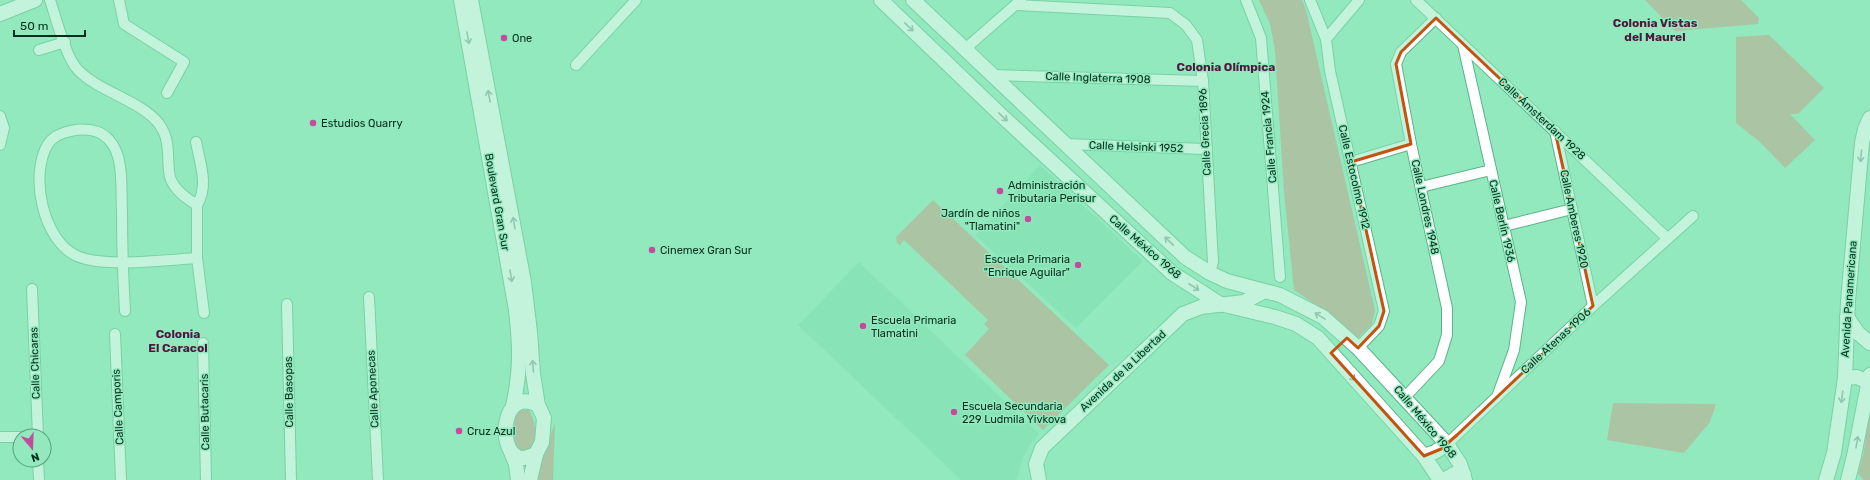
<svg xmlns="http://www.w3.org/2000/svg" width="1870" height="480" viewBox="0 0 1870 480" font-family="Rubik,sans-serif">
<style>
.built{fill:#7cdeaf}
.green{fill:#cb9783}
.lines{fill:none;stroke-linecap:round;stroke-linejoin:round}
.street-casing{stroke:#5bb38a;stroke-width:12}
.secondary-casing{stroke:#5bb38a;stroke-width:16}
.street{stroke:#fff;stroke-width:10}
.secondary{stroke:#fff;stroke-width:14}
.oneway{stroke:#8fa099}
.marked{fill:none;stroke:#c6520f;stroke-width:3;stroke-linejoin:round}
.poi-dot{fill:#c34b9e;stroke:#91e9bd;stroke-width:1.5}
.labels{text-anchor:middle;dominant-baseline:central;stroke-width:3;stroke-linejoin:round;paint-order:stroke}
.poi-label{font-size:11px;fill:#062d1d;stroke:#91e9bd;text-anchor:start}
.street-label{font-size:11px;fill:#062d1d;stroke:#91e9bd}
.neighbourhood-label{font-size:12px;font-weight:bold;fill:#4f163e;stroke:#91e9bd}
</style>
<rect width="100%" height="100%" fill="#91e9bd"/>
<g class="built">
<path d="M1040,165L1143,261L1076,328L975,235Z"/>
<path d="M859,262L1039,434L1029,446L1022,460L1017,480H961L798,325Z"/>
</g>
<g class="green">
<path d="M1259,0H1302L1306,10L1375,310L1372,324L1358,338L1328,313L1294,290L1284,192L1275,50L1270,24Z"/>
<path d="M1645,0H1741L1759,18L1758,24L1675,31Z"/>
<path d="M1769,35L1824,88L1798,114H1790L1815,140L1785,168L1760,142L1736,123V37Z"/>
<path d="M933,200L1109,365L1043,430L965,355L989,329L984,324L988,320L904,240L900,245L897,243L896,237Z"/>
<path d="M1613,403L1716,404L1710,422L1684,453L1607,440Z"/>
<path d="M1870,404V480H1864L1858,474L1864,451Z"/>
<path d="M519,410H529C536,423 537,434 532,448L523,452C514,446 508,432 511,421C512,417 517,413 519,410Z"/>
<path d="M555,423L553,480H536V475Z"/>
</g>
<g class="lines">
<defs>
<g id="street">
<path d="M50,0C56,18 66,58 78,70C99,92 142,101 159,124C172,141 166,160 170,177C174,190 186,198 197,205"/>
<path d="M119,0L124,24L184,62L167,93"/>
<path d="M1246,0L1261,38L1280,277"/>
<path d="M1310,0L1326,39L1330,71L1384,311L1379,326L1358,348"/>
<path d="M1416,0L1667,238"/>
<path d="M1016,5L1170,13L1186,25L1197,40L1203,81L1213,262L1210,273"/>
<path d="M1326,39L1359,0"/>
<path d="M1463,45L1521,302L1514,350L1497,397"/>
<path d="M965,49L1021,0"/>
<path d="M39,50L65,42"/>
<path d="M576,65L636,0"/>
<path d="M993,75L1203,81"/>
<path d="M0,116L4,128L0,145"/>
<path d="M1555,131L1593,306"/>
<path d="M196,142C200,163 209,186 197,205"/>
<path d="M1065,144L1206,149"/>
<path d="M1351,162L1411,144"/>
<path d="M1421,187L1491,170"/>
<path d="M197,205V258L204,313"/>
<path d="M1504,226L1572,209"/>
<path d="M32,289L38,436"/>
<path d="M369,297L378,480"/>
<path d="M287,304L291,480"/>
<path d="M125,311C123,277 122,244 122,211C121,194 123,167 116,151C113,143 106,135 98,132C84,127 57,130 48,144C29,175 43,241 77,256C103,268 167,260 197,258"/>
<path d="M115,334L121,480"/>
<path d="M203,343L206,480"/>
<path d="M1405,397L1439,361L1447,335V308L1411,144L1396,64L1401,52L1436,18"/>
<path d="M0,437H20"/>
<path d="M1447,444L1593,306L1693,216"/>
<path d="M38,460L39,480"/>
</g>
<g id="secondary">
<path d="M461,0L516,310C520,346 521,370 513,406"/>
<path d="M471,0L524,282L530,332L533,374L538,405L544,418L542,442L536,454C530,456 524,460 518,457C497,449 502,386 538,405"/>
<path d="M881,0L1003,117L1172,273L1220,304L1275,317L1296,324L1318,338L1424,456L1440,480"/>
<path d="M913,0L1185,257L1210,273L1227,281L1280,295L1323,317L1358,348L1447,444L1460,464L1465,480"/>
<path d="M0,14L35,0"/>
<path d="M1847,317L1858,333L1870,343"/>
<path d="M1845,378L1857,377L1868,382"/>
<path d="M511,452L516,464L518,480"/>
<path d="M1424,456L1435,452L1447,444"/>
<path d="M530,480L536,454"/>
<path d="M1039,480L1036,464L1042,448L1183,314L1201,307L1244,302L1263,292"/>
<path d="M1444,480L1454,474L1464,475"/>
<path d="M1826,480L1834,453L1845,378L1848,301L1862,143L1865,129L1870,118"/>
<path d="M1848,480L1854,456L1870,375"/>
</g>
</defs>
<use href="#street" class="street-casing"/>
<use href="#secondary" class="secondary-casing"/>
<use href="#street" class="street"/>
<use href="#secondary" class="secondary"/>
</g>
<defs><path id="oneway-shaft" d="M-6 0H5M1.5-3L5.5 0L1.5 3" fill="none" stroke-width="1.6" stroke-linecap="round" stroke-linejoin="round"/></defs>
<g class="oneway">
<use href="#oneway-shaft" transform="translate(909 27) rotate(44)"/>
<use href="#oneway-shaft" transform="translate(468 38) rotate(80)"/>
<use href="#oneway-shaft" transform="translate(489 96) rotate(-101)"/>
<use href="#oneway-shaft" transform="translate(1003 117) rotate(43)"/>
<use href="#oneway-shaft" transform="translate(1861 156) rotate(95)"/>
<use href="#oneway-shaft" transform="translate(514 223) rotate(-100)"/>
<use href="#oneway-shaft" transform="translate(1169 241) rotate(-137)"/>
<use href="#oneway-shaft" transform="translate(511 276) rotate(80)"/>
<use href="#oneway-shaft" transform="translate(1194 287) rotate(33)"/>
<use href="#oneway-shaft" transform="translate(1320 316) rotate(-148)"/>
<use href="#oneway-shaft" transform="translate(533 366) rotate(-94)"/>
<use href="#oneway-shaft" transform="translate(1351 376) rotate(48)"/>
<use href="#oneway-shaft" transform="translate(1842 397) rotate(98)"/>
<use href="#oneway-shaft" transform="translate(1857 442) rotate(-80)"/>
</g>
<path d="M0 0H1870V480H0ZM1436,18L1555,131L1593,306L1457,435L1441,449L1424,456L1331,353L1347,338L1358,348L1379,326L1384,311L1351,162L1411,144L1396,64L1401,52Z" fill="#91e9bd" fill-opacity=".55" fill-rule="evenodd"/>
<path class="marked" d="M1436,18L1555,131L1593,306L1457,435L1441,449L1424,456L1331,353L1347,338L1358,348L1379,326L1384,311L1351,162L1411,144L1396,64L1401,52Z"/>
<g class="poi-dot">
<circle cx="504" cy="38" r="4"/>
<circle cx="313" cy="123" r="4"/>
<circle cx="1000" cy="191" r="4"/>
<circle cx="1028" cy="219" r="4"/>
<circle cx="652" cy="250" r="4"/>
<circle cx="1078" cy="265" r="4"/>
<circle cx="863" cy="326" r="4"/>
<circle cx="954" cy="412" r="4"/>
<circle cx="459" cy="431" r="4"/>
</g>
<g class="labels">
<g class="poi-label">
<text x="512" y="38">One</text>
<text x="321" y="123">Estudios Quarry</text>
<text x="1008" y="185">Administración<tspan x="1008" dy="13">Tributaria Perisur</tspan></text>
<text x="1020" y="213" text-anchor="end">Jardín de niños<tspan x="1020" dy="13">"Tlamatini"</tspan></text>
<text x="660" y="250">Cinemex Gran Sur</text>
<text x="1070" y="259" text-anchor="end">Escuela Primaria<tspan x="1070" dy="13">"Enrique Aguilar"</tspan></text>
<text x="871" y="320">Escuela Primaria<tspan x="871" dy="13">Tlamatini</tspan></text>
<text x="962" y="406">Escuela Secundaria<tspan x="962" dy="13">229 Ludmila Yivkova</tspan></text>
<text x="467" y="431">Cruz Azul</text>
</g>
<g class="street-label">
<text transform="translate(1098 78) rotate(2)">Calle Inglaterra 1908</text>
<text transform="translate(1542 119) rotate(43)">Calle Ámsterdam 1928</text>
<text transform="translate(1205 132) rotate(-93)">Calle Grecia 1896</text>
<text transform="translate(1269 137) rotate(-95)">Calle Francia 1924</text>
<text transform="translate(1136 147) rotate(2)">Calle Helsinki 1952</text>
<text transform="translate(1354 177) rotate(77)">Calle Estocolmo 1912</text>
<text transform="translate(497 202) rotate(80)">Boulevard Gran Sur</text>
<text transform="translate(1425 207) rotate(78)">Calle Londres 1948</text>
<text transform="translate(1574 219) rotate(78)">Calle Amberes 1920</text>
<text transform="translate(1502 221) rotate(77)">Calle Berlín 1936</text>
<text transform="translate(1145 247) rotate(41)">Calle México 1968</text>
<text transform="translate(1849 299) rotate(-86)">Avenida Panamericana</text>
<text transform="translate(1556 341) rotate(-43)">Calle Atenas 1906</text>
<text transform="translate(35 363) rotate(-92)">Calle Chicaras</text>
<text transform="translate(1123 371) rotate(-43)">Avenida de la Libertad</text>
<text transform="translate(373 389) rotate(-93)">Calle Aponecas</text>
<text transform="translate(289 392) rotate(-91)">Calle Basopas</text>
<text transform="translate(118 407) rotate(-93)">Calle Camporis</text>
<text transform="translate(205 412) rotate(-91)">Calle Butacaris</text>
<text transform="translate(1425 422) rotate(50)">Calle México 1968</text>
</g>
<g class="neighbourhood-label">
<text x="1655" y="23">Colonia Vistas<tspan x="1655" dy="14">del Maurel</tspan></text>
<text x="1226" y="67">Colonia Olímpica</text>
<text x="178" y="334">Colonia<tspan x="178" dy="14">El Caracol</tspan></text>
</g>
</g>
<g transform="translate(32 448) rotate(161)"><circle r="19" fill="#91e9bd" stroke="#599e7d"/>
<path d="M0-3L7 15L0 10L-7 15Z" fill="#c34b9e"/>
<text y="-6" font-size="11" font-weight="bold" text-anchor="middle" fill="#062d1d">N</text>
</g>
<path d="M14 30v6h71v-6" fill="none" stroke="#062d1d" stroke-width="2"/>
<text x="20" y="30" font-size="12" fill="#062d1d" stroke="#91e9bd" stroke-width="3" paint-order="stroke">50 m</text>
</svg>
